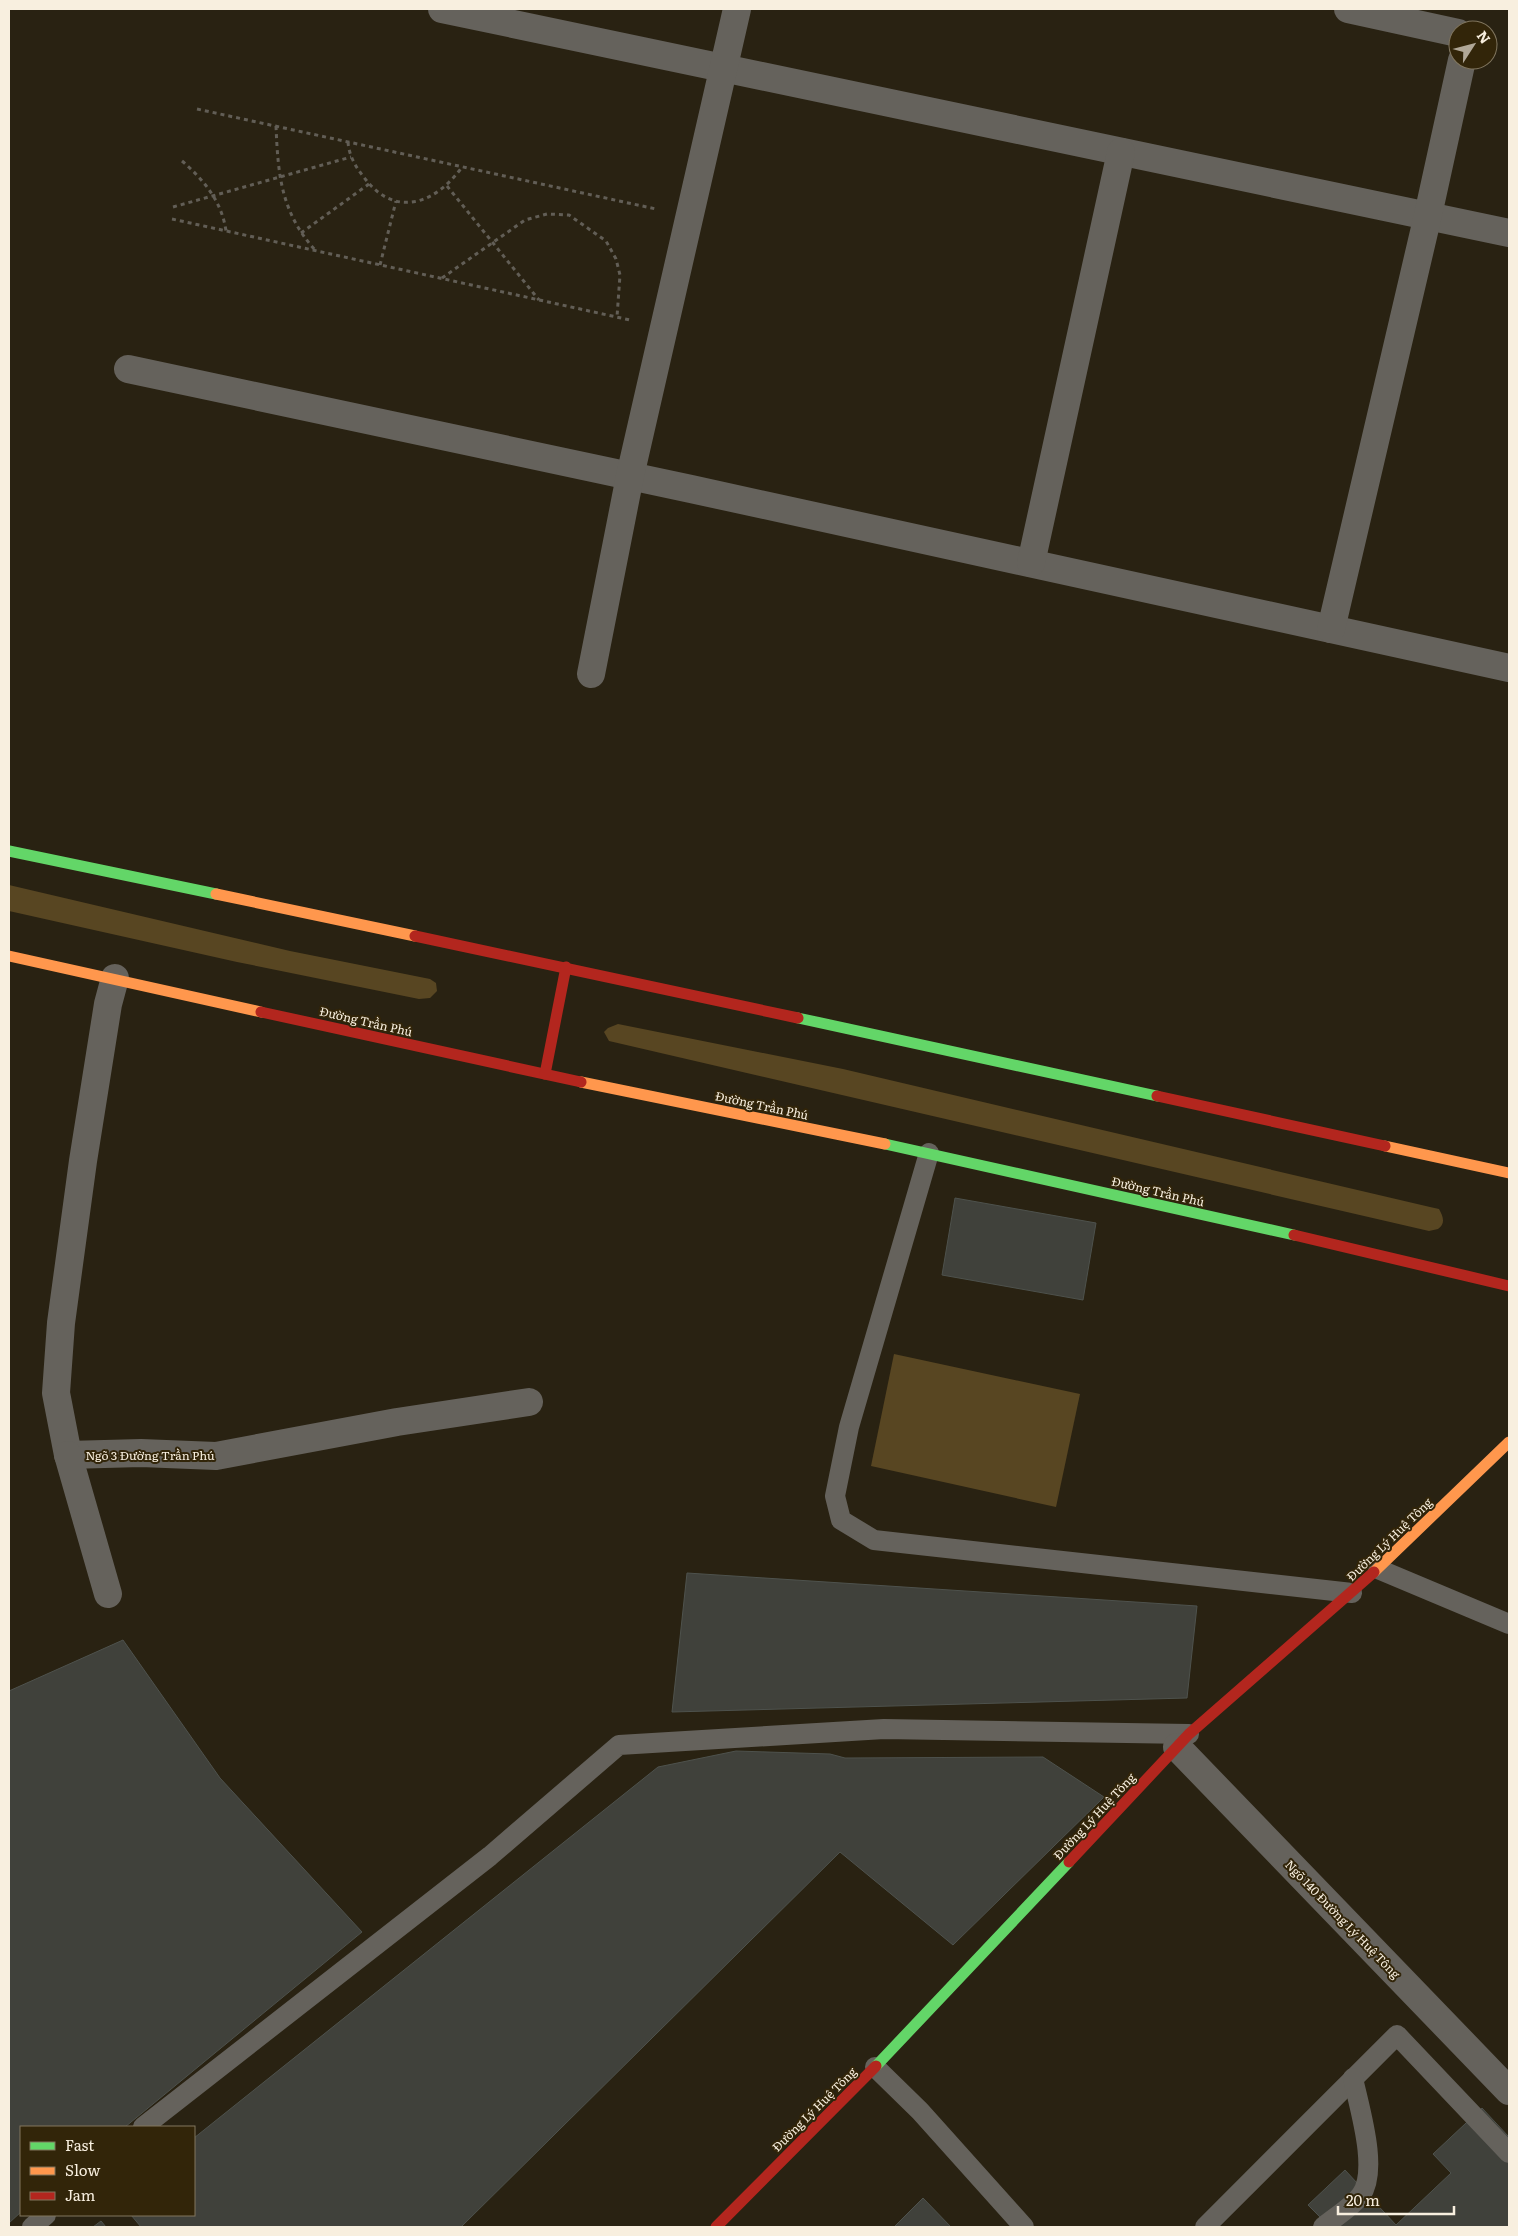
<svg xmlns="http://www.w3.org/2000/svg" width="1518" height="2236" viewBox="0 0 1518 2236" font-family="Literata,serif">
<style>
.green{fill:#584622}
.building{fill:#40413b;stroke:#4e524d}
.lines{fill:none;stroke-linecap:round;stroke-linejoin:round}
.path{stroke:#625e56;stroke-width:3;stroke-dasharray:4 4;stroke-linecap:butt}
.lane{stroke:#65625c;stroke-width:20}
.street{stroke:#65625c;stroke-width:28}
.fast{stroke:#63d668;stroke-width:11}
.slow{stroke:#ff974d;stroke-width:11}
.jam{stroke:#b3261e;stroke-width:11}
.labels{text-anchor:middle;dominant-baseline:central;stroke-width:4;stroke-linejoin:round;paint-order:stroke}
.street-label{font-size:12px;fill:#f8efdf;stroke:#322509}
</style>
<rect width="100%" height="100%" fill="#292212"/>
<g class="green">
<path d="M9,885L290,951L430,979L436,983L437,991L430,998L419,999L237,962L9,911Z"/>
<path d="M618,1024L843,1069L1430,1207L1439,1209C1443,1216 1446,1224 1438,1229L1429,1231L609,1041L604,1032L608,1028Z"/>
<path d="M894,1354L1080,1394L1056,1507L871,1466Z"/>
</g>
<g class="building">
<path d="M955,1198L1096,1223L1083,1300L942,1275Z"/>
<path d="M687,1573L1197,1606L1187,1698L672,1712Z"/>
<path d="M123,1640L220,1778L362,1932L125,2127H21V2212L9,2223V1691Z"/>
<path d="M736,1751L830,1754L845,1758L1043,1757L1104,1797L953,1945L840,1852L461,2227H141L131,2215H194V2138L658,1767Z"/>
<path d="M1482,2108L1509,2137V2227H1330L1308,2205L1345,2170L1396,2225L1451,2173L1433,2154Z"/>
<path d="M923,2198L951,2227H894Z"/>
<path d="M101,2221L106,2227H93Z"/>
</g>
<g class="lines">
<g class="path">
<path d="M197,109L656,209"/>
<path d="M276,126C278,175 281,212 315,250"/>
<path d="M348,142C349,157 357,169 366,180C397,219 437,202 462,167"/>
<path d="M182,161C204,180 222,202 226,231"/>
<path d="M447,186L539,300"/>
<path d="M173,207L351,157"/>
<path d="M172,219L630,320"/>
<path d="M301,233L369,184"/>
<path d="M380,265L396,201"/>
<path d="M442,278L525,220L547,214L569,215L606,241L616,259L620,275L617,317"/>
</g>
<g class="lane">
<path d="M929,1153L849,1427L835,1496L841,1520L874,1540L1352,1593"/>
<path d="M1378,1569L1509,1624"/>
<path d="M875,2067L920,2111L1024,2227"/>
<path d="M143,2127L490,1856L619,1745L884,1729L1189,1734"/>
<path d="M32,2227L46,2215"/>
<path d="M1205,2227L1397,2035L1509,2153"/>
<path d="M1323,2227C1335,2217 1352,2207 1361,2195C1379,2170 1359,2107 1353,2078"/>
</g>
<g class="street">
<path d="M442,9L1509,233"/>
<path d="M1348,9L1458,33"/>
<path d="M128,369L691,489L1509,668"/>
<path d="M1031,563L1121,152"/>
<path d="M1331,629L1428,215L1462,60"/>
<path d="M591,674L630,476L737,9"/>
<path d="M115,978L108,1004L83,1161L61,1323L56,1393L68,1455L141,1453L216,1456L397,1422L529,1402"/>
<path d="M68,1455L108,1594"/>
<path d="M1177,1747L1509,2091"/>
</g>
<g class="fast">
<path d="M9,851L216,894"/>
<path d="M798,1018L1157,1096"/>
<path d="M885,1144L1294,1235"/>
<path d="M876,2066L1069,1862"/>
</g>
<g class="slow">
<path d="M216,894L415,936"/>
<path d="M9,956L261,1012"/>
<path d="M581,1082L885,1144"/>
<path d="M1385,1146L1509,1173"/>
<path d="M1374,1572L1509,1442"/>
</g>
<g class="jam">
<path d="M415,936L798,1018"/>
<path d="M261,1012L581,1082"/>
<path d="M545,1074L566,967"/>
<path d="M1157,1096L1385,1146"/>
<path d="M1294,1235L1509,1286"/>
<path d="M1069,1862L1189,1734L1374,1572"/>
<path d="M716,2227L876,2066"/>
</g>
</g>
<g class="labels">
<g class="street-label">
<text transform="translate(366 1021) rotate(13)">Đường Trần Phú</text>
<text transform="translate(762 1105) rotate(12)">Đường Trần Phú</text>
<text transform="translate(1158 1191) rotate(13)">Đường Trần Phú</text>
<text x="150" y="1455">Ngõ 3 Đường Trần Phú</text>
<text transform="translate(1389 1539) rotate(-44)">Đường Lý Huệ Tông</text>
<text transform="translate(1094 1816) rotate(-47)">Đường Lý Huệ Tông</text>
<text transform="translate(1343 1919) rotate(46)">Ngõ 140 Đường Lý Huệ Tông</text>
<text transform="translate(814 2109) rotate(-45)">Đường Lý Huệ Tông</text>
</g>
</g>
<rect width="1518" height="2236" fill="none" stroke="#f8efdf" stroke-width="20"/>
<rect x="20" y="2126" width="175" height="90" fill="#322509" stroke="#81765f"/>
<rect x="30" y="2142" width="25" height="8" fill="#63d668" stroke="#81765f"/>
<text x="65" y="2151" font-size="15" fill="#f8efdf">Fast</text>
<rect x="30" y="2167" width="25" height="8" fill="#ff974d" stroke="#81765f"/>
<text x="65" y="2176" font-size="15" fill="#f8efdf">Slow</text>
<rect x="30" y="2192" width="25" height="8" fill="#b3261e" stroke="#81765f"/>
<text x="65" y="2201" font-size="15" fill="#f8efdf">Jam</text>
<g transform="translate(1473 45) rotate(54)"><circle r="24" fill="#322509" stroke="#81765f"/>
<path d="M0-4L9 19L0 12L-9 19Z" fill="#b0a797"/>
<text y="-8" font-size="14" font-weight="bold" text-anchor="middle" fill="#f8efdf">N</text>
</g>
<path d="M1338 2206v8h116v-8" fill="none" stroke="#f8efdf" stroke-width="2.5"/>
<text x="1346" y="2206" font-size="15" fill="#f8efdf" stroke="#322509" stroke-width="4" paint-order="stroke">20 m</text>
</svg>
